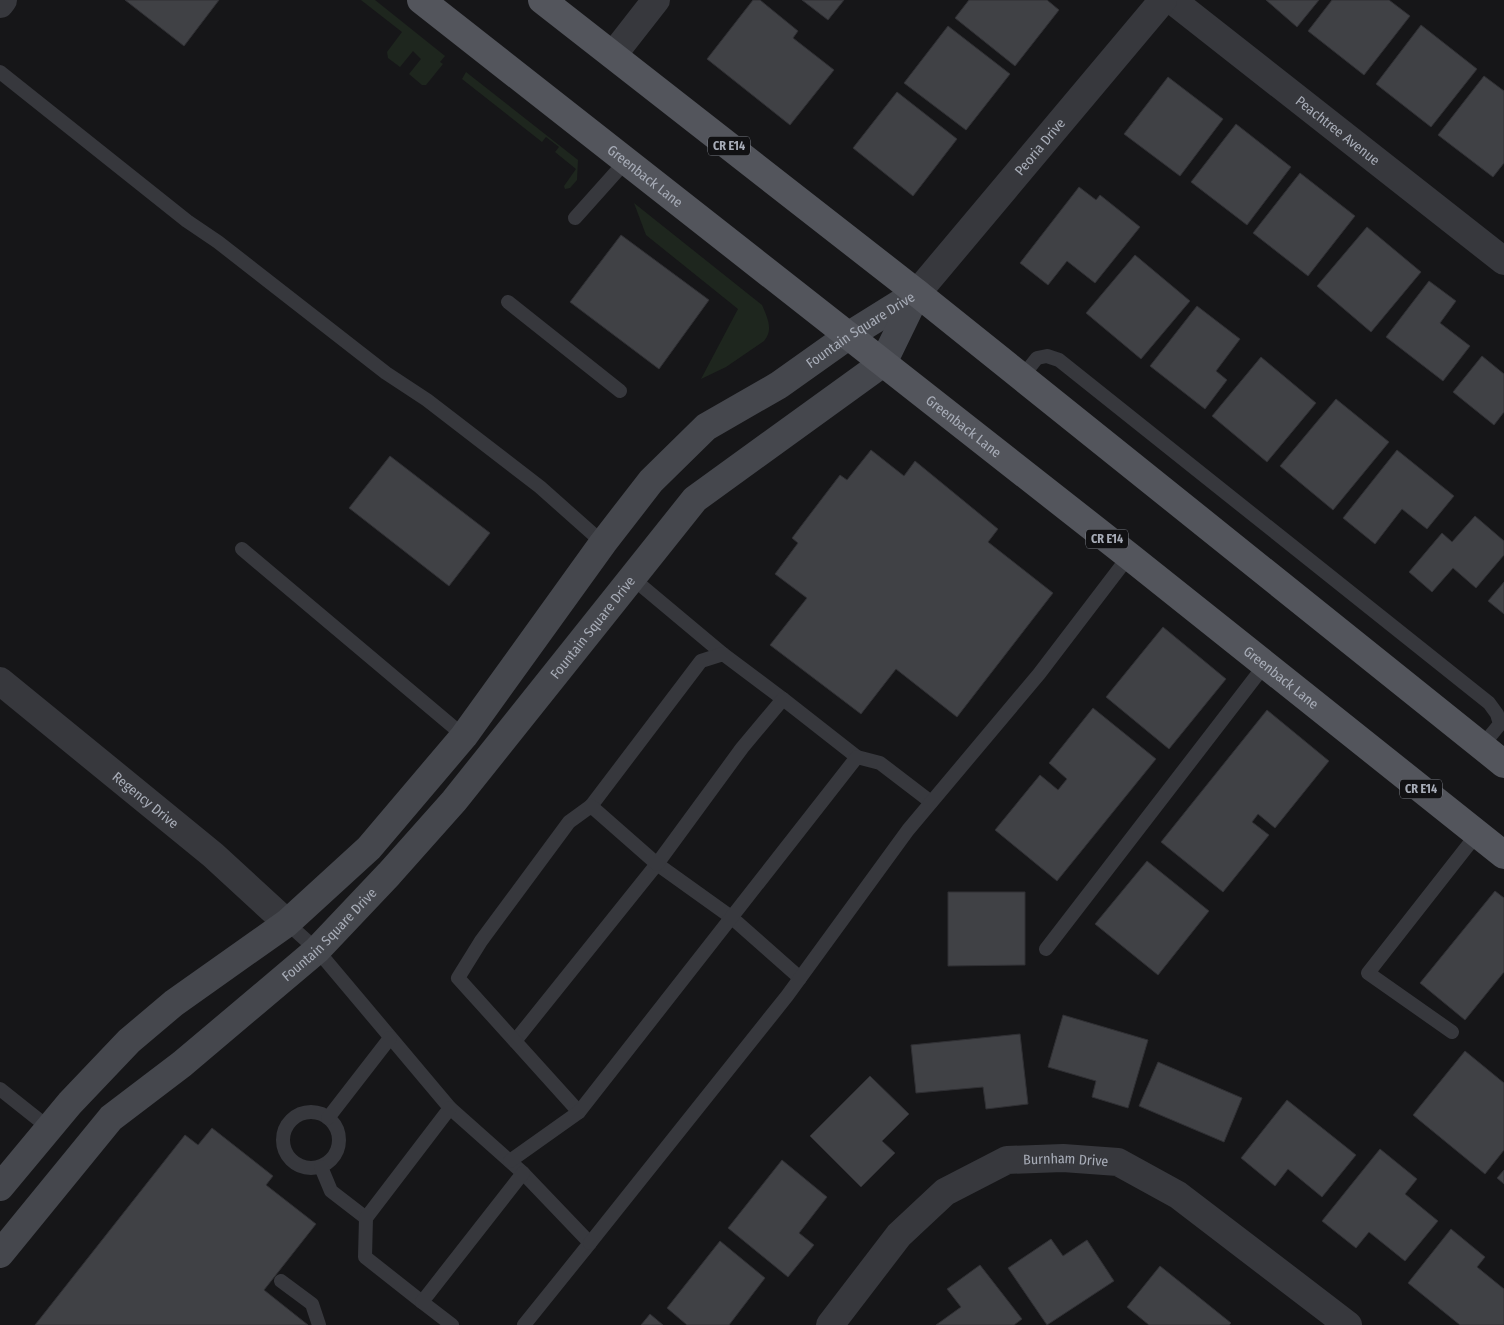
<svg xmlns="http://www.w3.org/2000/svg" width="1504" height="1325" viewBox="0 0 1504 1325" font-family="'Fira Sans Condensed',sans-serif">
<style>
.green{fill:#1e261e}
.building{fill:#404145;stroke:#303034}
.lines{fill:none;stroke-linecap:round;stroke-linejoin:round}
.lane{stroke:#37383d;stroke-width:14}
.street{stroke:#37383d;stroke-width:28}
.secondary{stroke:#45474d;stroke-width:28}
.primary{stroke:#53555c;stroke-width:28}
.labels{text-anchor:middle;dominant-baseline:central;stroke-width:5;stroke-linejoin:round;paint-order:stroke}
.shield{fill:#111113;stroke:#7b7e86;stroke-width:1}
.shield-label{font-size:12px;font-weight:bold;fill:#a8adb8}
.street-label{font-size:14px;fill:#a8adb8;stroke:#111113}
</style>
<rect width="100%" height="100%" fill="#161618"/>
<g class="green">
<path d="M361,0H375L445,56L440,62L443,64L426,85H422L409,74L421,59L413,51L400,67L388,58L387,52L402,32Z"/>
<path d="M466,72L578,160L577,180L570,188L565,189L564,186L576,169L555,152L559,147L546,137L542,142L462,79Z"/>
<path d="M634,203L762,305C767,317 774,330 764,341L726,367L701,379L738,309L646,235Z"/>
</g>
<g class="building">
<path d="M125,0H219L184,46Z"/>
<path d="M753,0H760L798,31L793,38L834,70L790,125L707,59Z"/>
<path d="M802,0H844L828,20Z"/>
<path d="M969,0H1047L1059,10L1015,66L955,18Z"/>
<path d="M1266,0H1319L1297,27Z"/>
<path d="M1332,0H1389L1410,16L1364,75L1308,31Z"/>
<path d="M1421,25L1477,69L1431,127L1376,84Z"/>
<path d="M948,26L1010,74L966,130L904,83Z"/>
<path d="M1484,76L1504,91V163L1493,177L1438,135Z"/>
<path d="M1168,77L1223,119L1180,176L1124,134Z"/>
<path d="M897,92L957,139L913,196L853,148Z"/>
<path d="M1236,124L1291,167L1247,225L1191,182Z"/>
<path d="M1300,173L1355,216L1308,276L1253,233Z"/>
<path d="M1079,187L1096,200L1100,195L1140,227L1095,283L1067,261L1048,285L1020,263Z"/>
<path d="M1367,227L1421,272L1371,332L1317,286Z"/>
<path d="M621,235L709,300L659,369L570,302Z"/>
<path d="M1135,255L1190,301L1141,359L1086,313Z"/>
<path d="M1429,281L1456,301L1440,323L1470,346L1443,381L1386,337Z"/>
<path d="M1197,306L1240,339L1216,371L1227,380L1205,409L1150,366Z"/>
<path d="M1482,356L1504,374V412L1494,425L1453,392Z"/>
<path d="M1261,357L1316,403L1267,462L1212,416Z"/>
<path d="M1336,399L1389,442L1333,510L1280,466Z"/>
<path d="M871,450L904,476L915,461L998,529L988,542L1053,593L957,717L896,669L861,714L770,645L807,598L775,574L798,543L792,538L840,475L847,480Z"/>
<path d="M1397,450L1454,496L1427,529L1402,509L1375,544L1343,518Z"/>
<path d="M390,456L490,533L449,586L349,508Z"/>
<path d="M1475,516L1504,541V555L1476,588L1453,568L1432,592L1409,572L1442,533L1452,542Z"/>
<path d="M1504,582V614L1488,601Z"/>
<path d="M1163,627L1226,679L1169,749L1106,697Z"/>
<path d="M1093,708L1156,759L1057,881L995,830L1040,775L1058,790L1067,779L1049,763Z"/>
<path d="M1267,710L1329,761L1275,828L1258,814L1252,822L1269,835L1223,892L1161,842Z"/>
<path d="M1147,861L1209,911L1158,975L1095,924Z"/>
<path d="M1495,891L1504,898V972L1465,1020L1420,983Z"/>
<path d="M948,892H1025V965L948,966Z"/>
<path d="M1063,1015L1148,1040L1128,1108L1092,1097L1096,1081L1048,1067Z"/>
<path d="M1020,1034L1028,1104L986,1109L983,1087L916,1093L911,1045Z"/>
<path d="M1465,1051L1504,1083V1150L1485,1174L1413,1115Z"/>
<path d="M1158,1062L1242,1098L1224,1142L1139,1106Z"/>
<path d="M870,1076L909,1114L882,1141L895,1153L861,1187L810,1136Z"/>
<path d="M1287,1100L1356,1155L1322,1197L1288,1169L1275,1186L1241,1158Z"/>
<path d="M212,1128L273,1176L266,1185L316,1224L264,1290L308,1325H35L185,1135L198,1145Z"/>
<path d="M1380,1149L1417,1179L1405,1194L1438,1221L1405,1261L1369,1232L1356,1248L1322,1221Z"/>
<path d="M782,1160L827,1197L799,1233L814,1245L788,1277L728,1228Z"/>
<path d="M1504,1170V1184L1497,1178Z"/>
<path d="M1451,1229L1485,1257L1477,1267L1504,1289V1325H1460L1408,1283Z"/>
<path d="M1051,1239L1063,1256L1087,1240L1114,1281L1047,1325L1008,1268Z"/>
<path d="M720,1241L765,1278L729,1325H687L667,1308Z"/>
<path d="M980,1265L1022,1319L1014,1325H936L961,1307L947,1289Z"/>
<path d="M1160,1266L1231,1323L1229,1325H1149L1127,1307Z"/>
<path d="M650,1314L663,1325H641Z"/>
</g>
<g class="lines">
<g class="lane">
<path d="M0,72L187,221L218,242L386,373L427,400L540,487L603,543"/>
<path d="M575,218L626,161"/>
<path d="M508,302L620,391"/>
<path d="M1022,377L1037,358L1047,356L1059,360L1489,703L1497,714L1500,724L1482,746"/>
<path d="M242,549L464,736"/>
<path d="M631,577L723,654"/>
<path d="M591,806L701,661L723,654L783,699"/>
<path d="M287,923L317,950L450,1108L523,1173L590,1243L524,1325"/>
<path d="M1046,949L1264,666"/>
<path d="M1452,1032L1368,973L1477,834"/>
<path d="M515,1041L657,864L731,917L800,978"/>
<path d="M0,1089L49,1128"/>
<path d="M579,1112L458,978L481,941L569,822L591,806L657,864L742,748L783,699L857,757"/>
<circle cx="311" cy="1140" r="28"/>
<path d="M328,1118L390,1038"/>
<path d="M510,1161L579,1112L857,757L880,763L931,802"/>
<path d="M321,1167L331,1191L366,1218"/>
<path d="M590,1243L787,996L908,830L1039,674L1129,556"/>
<path d="M281,1281L312,1304L319,1325"/>
<path d="M422,1302L365,1257L366,1218L450,1108"/>
<path d="M452,1325L422,1302L523,1173"/>
</g>
<g class="street">
<path id="s1" d="M1172,0L1504,261"/>
<path d="M0,4L3,0"/>
<path d="M613,55L656,0"/>
<path id="s2" d="M917,293L1163,0"/>
<path id="s3" d="M0,681L213,855L287,923"/>
<path id="s4" d="M830,1325L899,1235L945,1192L1007,1160L1063,1158L1118,1162L1178,1195L1348,1325"/>
</g>
<g class="secondary">
<path id="s5" d="M0,1187L70,1103L129,1041L174,1003L287,923L369,848L464,736L603,543L651,481L706,427L779,385L848,336L917,293"/>
<path id="s6" d="M0,1254L111,1118L182,1064L317,950L389,874L454,801L695,499L883,363L917,293"/>
</g>
<g class="primary">
<path id="s7" d="M421,0L1129,556L1504,855"/>
<path d="M542,0L917,293L1504,764"/>
</g>
</g>
<g class="labels">
<g class="shield">
<rect x="708" y="136.5" width="42" height="19" rx="4"/>
<rect x="1086" y="529.5" width="42" height="19" rx="4"/>
<rect x="1400" y="779.5" width="42" height="19" rx="4"/>
</g>
<g class="shield-label">
<text x="729" y="146">CR E14</text>
<text x="1107" y="539">CR E14</text>
<text x="1421" y="789">CR E14</text>
</g>
<g class="street-label">
<text stroke="none"><textPath href="#s1" startOffset="211">Peachtree Avenue</textPath></text>
<text stroke="none"><textPath href="#s2" startOffset="191">Peoria Drive</textPath></text>
<text stroke="none"><textPath href="#s7" startOffset="285">Greenback Lane</textPath></text>
<text stroke="none"><textPath href="#s5" startOffset="1226">Fountain Square Drive</textPath></text>
<text stroke="none"><textPath href="#s7" startOffset="690">Greenback Lane</textPath></text>
<text stroke="none"><textPath href="#s6" startOffset="866">Fountain Square Drive</textPath></text>
<text stroke="none"><textPath href="#s7" startOffset="1095">Greenback Lane</textPath></text>
<text stroke="none"><textPath href="#s3" startOffset="188">Regency Drive</textPath></text>
<text stroke="none"><textPath href="#s6" startOffset="461">Fountain Square Drive</textPath></text>
<text stroke="none"><textPath href="#s4" startOffset="305">Burnham Drive</textPath></text>
</g>
</g>
</svg>
